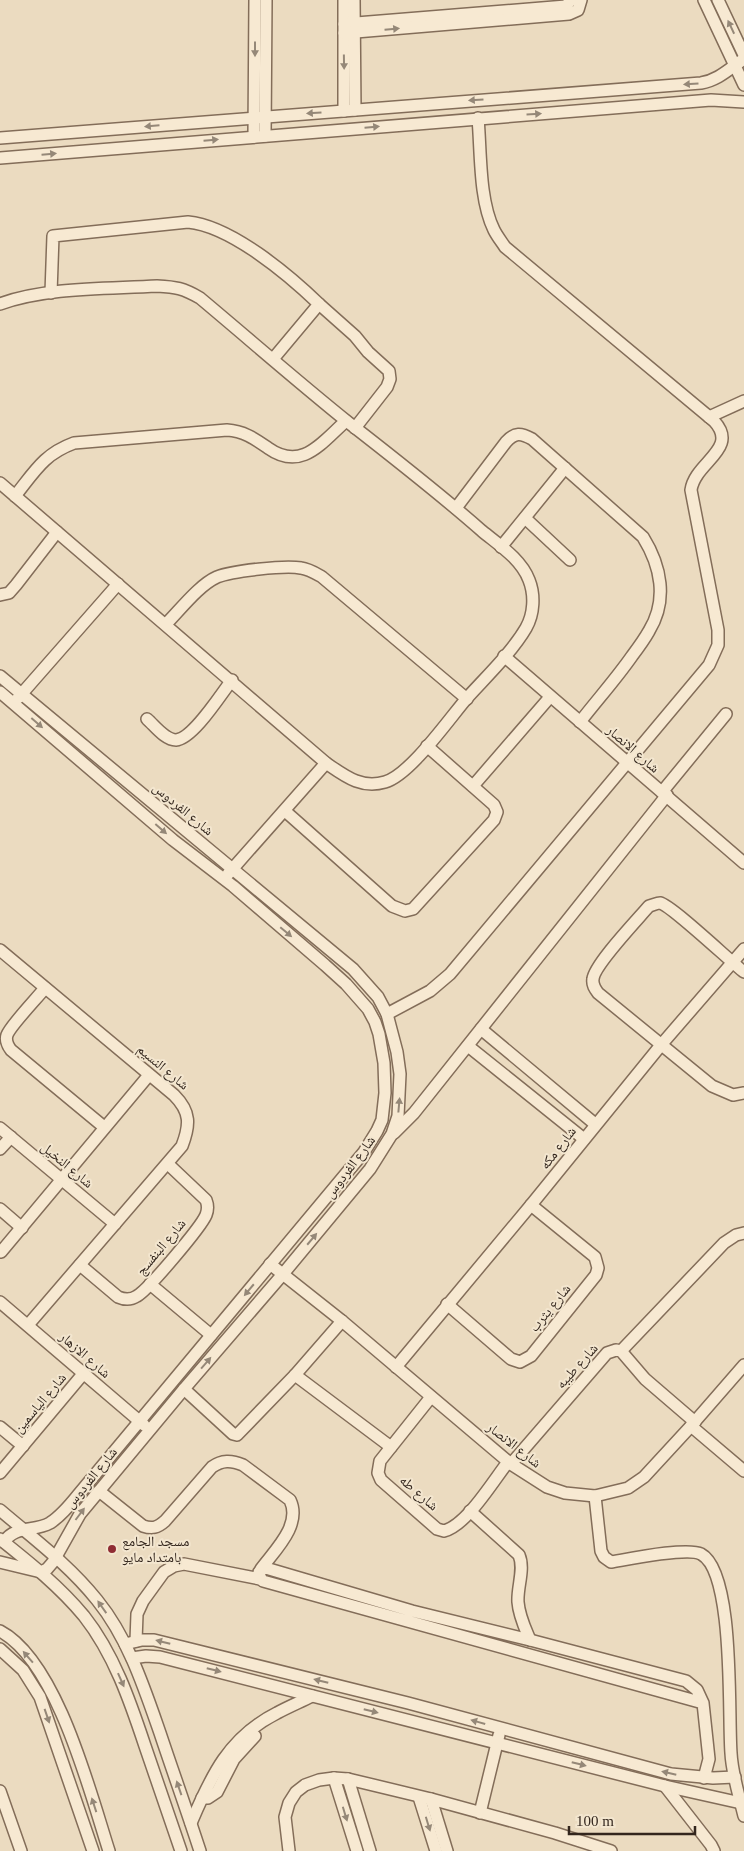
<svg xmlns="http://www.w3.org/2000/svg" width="744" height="1851" viewBox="0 0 744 1851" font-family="'Times New Roman','Noto Naskh Arabic',serif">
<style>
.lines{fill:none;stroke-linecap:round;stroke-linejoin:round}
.minor-casing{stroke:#836d59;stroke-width:14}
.minor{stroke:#f7e9d2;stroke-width:11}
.oneway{fill:#958878}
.poi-dot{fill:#8f2c33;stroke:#f3e6cf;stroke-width:2}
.labels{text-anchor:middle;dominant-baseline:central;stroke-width:4;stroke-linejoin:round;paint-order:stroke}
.street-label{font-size:14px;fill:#33261d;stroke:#f3e6cf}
.poi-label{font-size:14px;fill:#33261d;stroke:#f3e6cf;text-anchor:start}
</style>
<rect width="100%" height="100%" fill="#ebdbc0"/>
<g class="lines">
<defs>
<g id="minor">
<path d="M344,0V111"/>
<path d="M354,0L355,110"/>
<path d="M704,0L744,85"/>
<path d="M718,0L744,55"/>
<path d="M344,24L566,6L571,0"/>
<path d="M344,33L569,14L578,10L581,0"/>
<path d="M265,136L266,0"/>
<path d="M254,137L255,0"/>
<path d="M0,138L701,83C719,80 730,68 744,59"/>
<path d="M0,158L711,100L744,102"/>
<path d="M51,293L53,236L188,222C231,226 289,275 319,304L273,359"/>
<path d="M0,304C47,287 107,289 157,286C176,287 183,288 200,298C249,339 298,382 349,423C394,458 439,493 482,531C499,545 521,559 529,580C535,595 534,614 526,628C512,652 486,677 467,698C449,719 410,775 385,782C361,789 345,776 326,763L0,483"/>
<path d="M319,304L355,336L368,352L389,371L390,379L387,387L355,428"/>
<path d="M709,417L744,401"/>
<path d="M15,496C35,471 44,454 74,443L227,430C244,431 255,439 268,448C302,472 322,442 346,421"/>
<path d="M456,508L506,442C515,432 521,433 532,439L643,537C661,566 668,600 649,631C644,640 638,648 632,656C616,679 597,700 580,722"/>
<path d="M525,518L570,560"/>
<path d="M501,547L565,468"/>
<path d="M0,595L9,593L16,585L57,532"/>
<path d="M166,624C180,610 199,585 217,577C232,571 285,565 301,568C309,569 315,573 322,577L467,699"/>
<path d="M504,656L744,863"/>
<path d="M0,676L353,969L378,997L387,1014L397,1052L400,1074L398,1116L392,1134L370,1169L283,1274L184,1389L80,1514L53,1562L47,1569L41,1572L0,1562"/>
<path d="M0,692L173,840L233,886L325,965L346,984L368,1009L375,1022L379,1034L384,1063L385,1093L382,1120L377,1131L364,1152L78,1495C70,1505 61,1516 50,1523C34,1532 15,1525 4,1542"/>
<path d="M18,698L118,584"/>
<path d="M147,719C155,726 165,740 176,740C193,739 221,694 232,680"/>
<path d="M473,786L550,697"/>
<path d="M662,792L726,714"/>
<path d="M285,811L392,906L405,911L413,909L494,820L497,812L494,805L427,746"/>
<path d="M228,874L326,763"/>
<path d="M0,950L174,1095C191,1112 190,1125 182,1146L28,1325"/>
<path d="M744,972C731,962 671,905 660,903C657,903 653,905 649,906C638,919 594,965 593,979C592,985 595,989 598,993L712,1086L733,1095L744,1093"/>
<path d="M45,988C38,997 10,1026 7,1035C5,1041 8,1046 11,1050L104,1127"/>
<path d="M387,1014L430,991L450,974L709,665L718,645V630L691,490C695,462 740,449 714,421L505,247C501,241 497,236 494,230C479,200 481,152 478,118"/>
<path d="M481,1029L595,1124"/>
<path d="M468,1046L584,1139"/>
<path d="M0,1128L115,1224"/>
<path d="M394,1133L414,1113L667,795"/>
<path d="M0,1149L11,1137"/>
<path d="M0,1209L22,1228"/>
<path d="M1,1252L149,1075"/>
<path d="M270,1264L342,1321L511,1464L547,1487L565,1493L595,1496L628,1488L644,1477L691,1426L744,1365"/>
<path d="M80,1265L118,1297C125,1300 131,1300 137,1296C148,1290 201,1227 206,1215C208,1210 208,1205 206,1200L168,1164"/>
<path d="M150,1284L211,1335"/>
<path d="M0,1302L144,1425"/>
<path d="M447,1304L511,1359L520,1362L531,1356L596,1275L598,1268L595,1257L531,1205"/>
<path d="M621,1351L724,1243L736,1235L744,1233"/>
<path d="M396,1367L531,1205L661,1045L744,949"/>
<path d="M295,1375L391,1447"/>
<path d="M184,1389L233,1434L237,1435L295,1375L342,1321"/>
<path d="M431,1397L380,1461L378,1473L381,1480L437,1529L444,1531C467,1525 493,1481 508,1462"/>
<path d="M691,1426L744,1471"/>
<path d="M0,1427L23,1446"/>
<path d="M511,1464L607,1353L616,1350L621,1351L645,1379L695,1422"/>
<path d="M0,1473L83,1374"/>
<path d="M99,1491L143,1526C152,1529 157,1528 165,1521L212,1467C222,1460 231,1460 243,1465L290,1500C302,1525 275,1550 261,1569"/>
<path d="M595,1496L601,1551L604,1557L611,1562C629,1559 687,1547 701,1554C735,1572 728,1715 731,1753C732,1774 739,1795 744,1816"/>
<path d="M0,1510C34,1539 69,1565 97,1600C128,1638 144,1687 160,1733C173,1772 187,1811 200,1851"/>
<path d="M470,1511L519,1555C525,1569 517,1587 518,1602C519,1616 525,1628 530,1640"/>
<path d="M0,1539C30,1563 59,1586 84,1616C114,1654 130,1701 145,1746C157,1781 169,1816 181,1851"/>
<path d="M0,1631C57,1661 90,1792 109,1851"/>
<path d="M136,1641L137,1614L143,1601L164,1572L174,1566L184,1564L260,1579"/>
<path d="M125,1644L142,1640H154L408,1703L671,1774L713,1778L735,1777"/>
<path d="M0,1649L23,1670L40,1697L93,1851"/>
<path d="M132,1658L146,1656L160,1657L665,1786L741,1803"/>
<path d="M703,1703L263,1581L259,1576V1572L265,1568L269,1569L412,1611L530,1640L686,1681L697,1690L703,1703L709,1759L704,1778"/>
<path d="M334,1778L357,1851"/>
<path d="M348,1779L370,1851"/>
<path d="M665,1786L711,1845L714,1851"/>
<path d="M0,1791L21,1851"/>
<path d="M419,1797L436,1851"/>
<path d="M202,1798H208L217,1792L234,1759L255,1736"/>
<path d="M431,1799L447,1851"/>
<path d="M480,1813L499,1735"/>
<path d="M191,1823C211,1776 229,1737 277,1713C288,1707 300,1702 312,1696"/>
<path d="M289,1851L285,1817L289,1803L296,1792L305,1785L319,1780L334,1778L348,1779L431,1799L555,1833L611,1851"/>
</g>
</defs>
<use href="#minor" class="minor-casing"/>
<use href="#minor" class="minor"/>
</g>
<defs><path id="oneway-solid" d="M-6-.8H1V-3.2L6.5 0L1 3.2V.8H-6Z" transform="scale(1.25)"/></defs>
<g class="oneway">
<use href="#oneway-solid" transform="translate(731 27) rotate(-115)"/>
<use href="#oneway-solid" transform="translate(392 29) rotate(-5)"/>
<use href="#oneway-solid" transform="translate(255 49) rotate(90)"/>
<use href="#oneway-solid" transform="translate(344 62) rotate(89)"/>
<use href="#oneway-solid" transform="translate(691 84) rotate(176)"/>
<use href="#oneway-solid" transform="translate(476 100) rotate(176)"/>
<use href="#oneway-solid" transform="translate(314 113) rotate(176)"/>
<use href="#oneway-solid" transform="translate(534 114) rotate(-4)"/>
<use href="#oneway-solid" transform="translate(152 126) rotate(175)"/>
<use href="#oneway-solid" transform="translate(372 127) rotate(-5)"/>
<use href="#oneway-solid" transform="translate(211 140) rotate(-5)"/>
<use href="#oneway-solid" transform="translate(49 154) rotate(-5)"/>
<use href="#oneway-solid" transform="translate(37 723) rotate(41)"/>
<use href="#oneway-solid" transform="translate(161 829) rotate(41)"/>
<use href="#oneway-solid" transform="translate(286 932) rotate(40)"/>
<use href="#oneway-solid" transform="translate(399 1105) rotate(-85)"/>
<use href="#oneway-solid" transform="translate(312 1239) rotate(-50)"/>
<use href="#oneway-solid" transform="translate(249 1290) rotate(130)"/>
<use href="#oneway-solid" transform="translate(206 1363) rotate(-49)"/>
<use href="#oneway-solid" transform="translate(80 1514) rotate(-53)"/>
<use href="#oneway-solid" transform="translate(102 1607) rotate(-125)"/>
<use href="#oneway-solid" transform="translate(163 1642) rotate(-166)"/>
<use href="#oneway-solid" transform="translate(28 1657) rotate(-131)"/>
<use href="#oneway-solid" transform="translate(214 1670) rotate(14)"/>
<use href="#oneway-solid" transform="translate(121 1680) rotate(66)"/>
<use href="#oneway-solid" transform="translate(321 1681) rotate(-166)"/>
<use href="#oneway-solid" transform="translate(371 1711) rotate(14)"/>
<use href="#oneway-solid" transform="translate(47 1716) rotate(71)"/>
<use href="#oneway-solid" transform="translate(478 1722) rotate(-164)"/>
<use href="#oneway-solid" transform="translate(579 1764) rotate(14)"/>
<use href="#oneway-solid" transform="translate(669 1773) rotate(-167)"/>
<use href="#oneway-solid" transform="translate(179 1788) rotate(-109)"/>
<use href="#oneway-solid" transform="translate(94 1805) rotate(-108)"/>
<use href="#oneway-solid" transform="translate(345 1814) rotate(73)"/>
<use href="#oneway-solid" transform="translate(428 1824) rotate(73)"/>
</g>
<circle class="poi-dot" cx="112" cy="1549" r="5"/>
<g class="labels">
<g class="street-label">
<text transform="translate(633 749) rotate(41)">شارع الانصار</text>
<text transform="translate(183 809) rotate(40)">شارع الفردوس</text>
<text transform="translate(163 1067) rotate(40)">شارع النسيم</text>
<text transform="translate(558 1148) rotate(-52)">شارع مكه</text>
<text transform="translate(67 1165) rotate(40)">شارع النخيل</text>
<text transform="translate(350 1167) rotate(-53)">شارع الفردوس</text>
<text transform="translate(161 1247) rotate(-50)">شارع البنفسج</text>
<text transform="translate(550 1308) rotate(-51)">شارع يثرب</text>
<text transform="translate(85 1355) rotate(41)">شارع الازهار</text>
<text transform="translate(577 1366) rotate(-48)">شارع طيبه</text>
<text transform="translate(40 1403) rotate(-50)">شارع الياسمين</text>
<text transform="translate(514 1445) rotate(38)">شارع الانصار</text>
<text transform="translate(91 1478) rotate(-51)">شارع الفردوس</text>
<text transform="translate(419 1493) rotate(41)">شارع طه</text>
</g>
<g class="poi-label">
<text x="122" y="1541">مسجد الجامع<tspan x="122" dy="16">بامتداد مايو</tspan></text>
</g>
</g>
<path d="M569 1826v8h126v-8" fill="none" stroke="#33261d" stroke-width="2.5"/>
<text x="576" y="1826" font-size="15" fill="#33261d" stroke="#f3e6cf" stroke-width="4" paint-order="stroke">100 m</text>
</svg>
